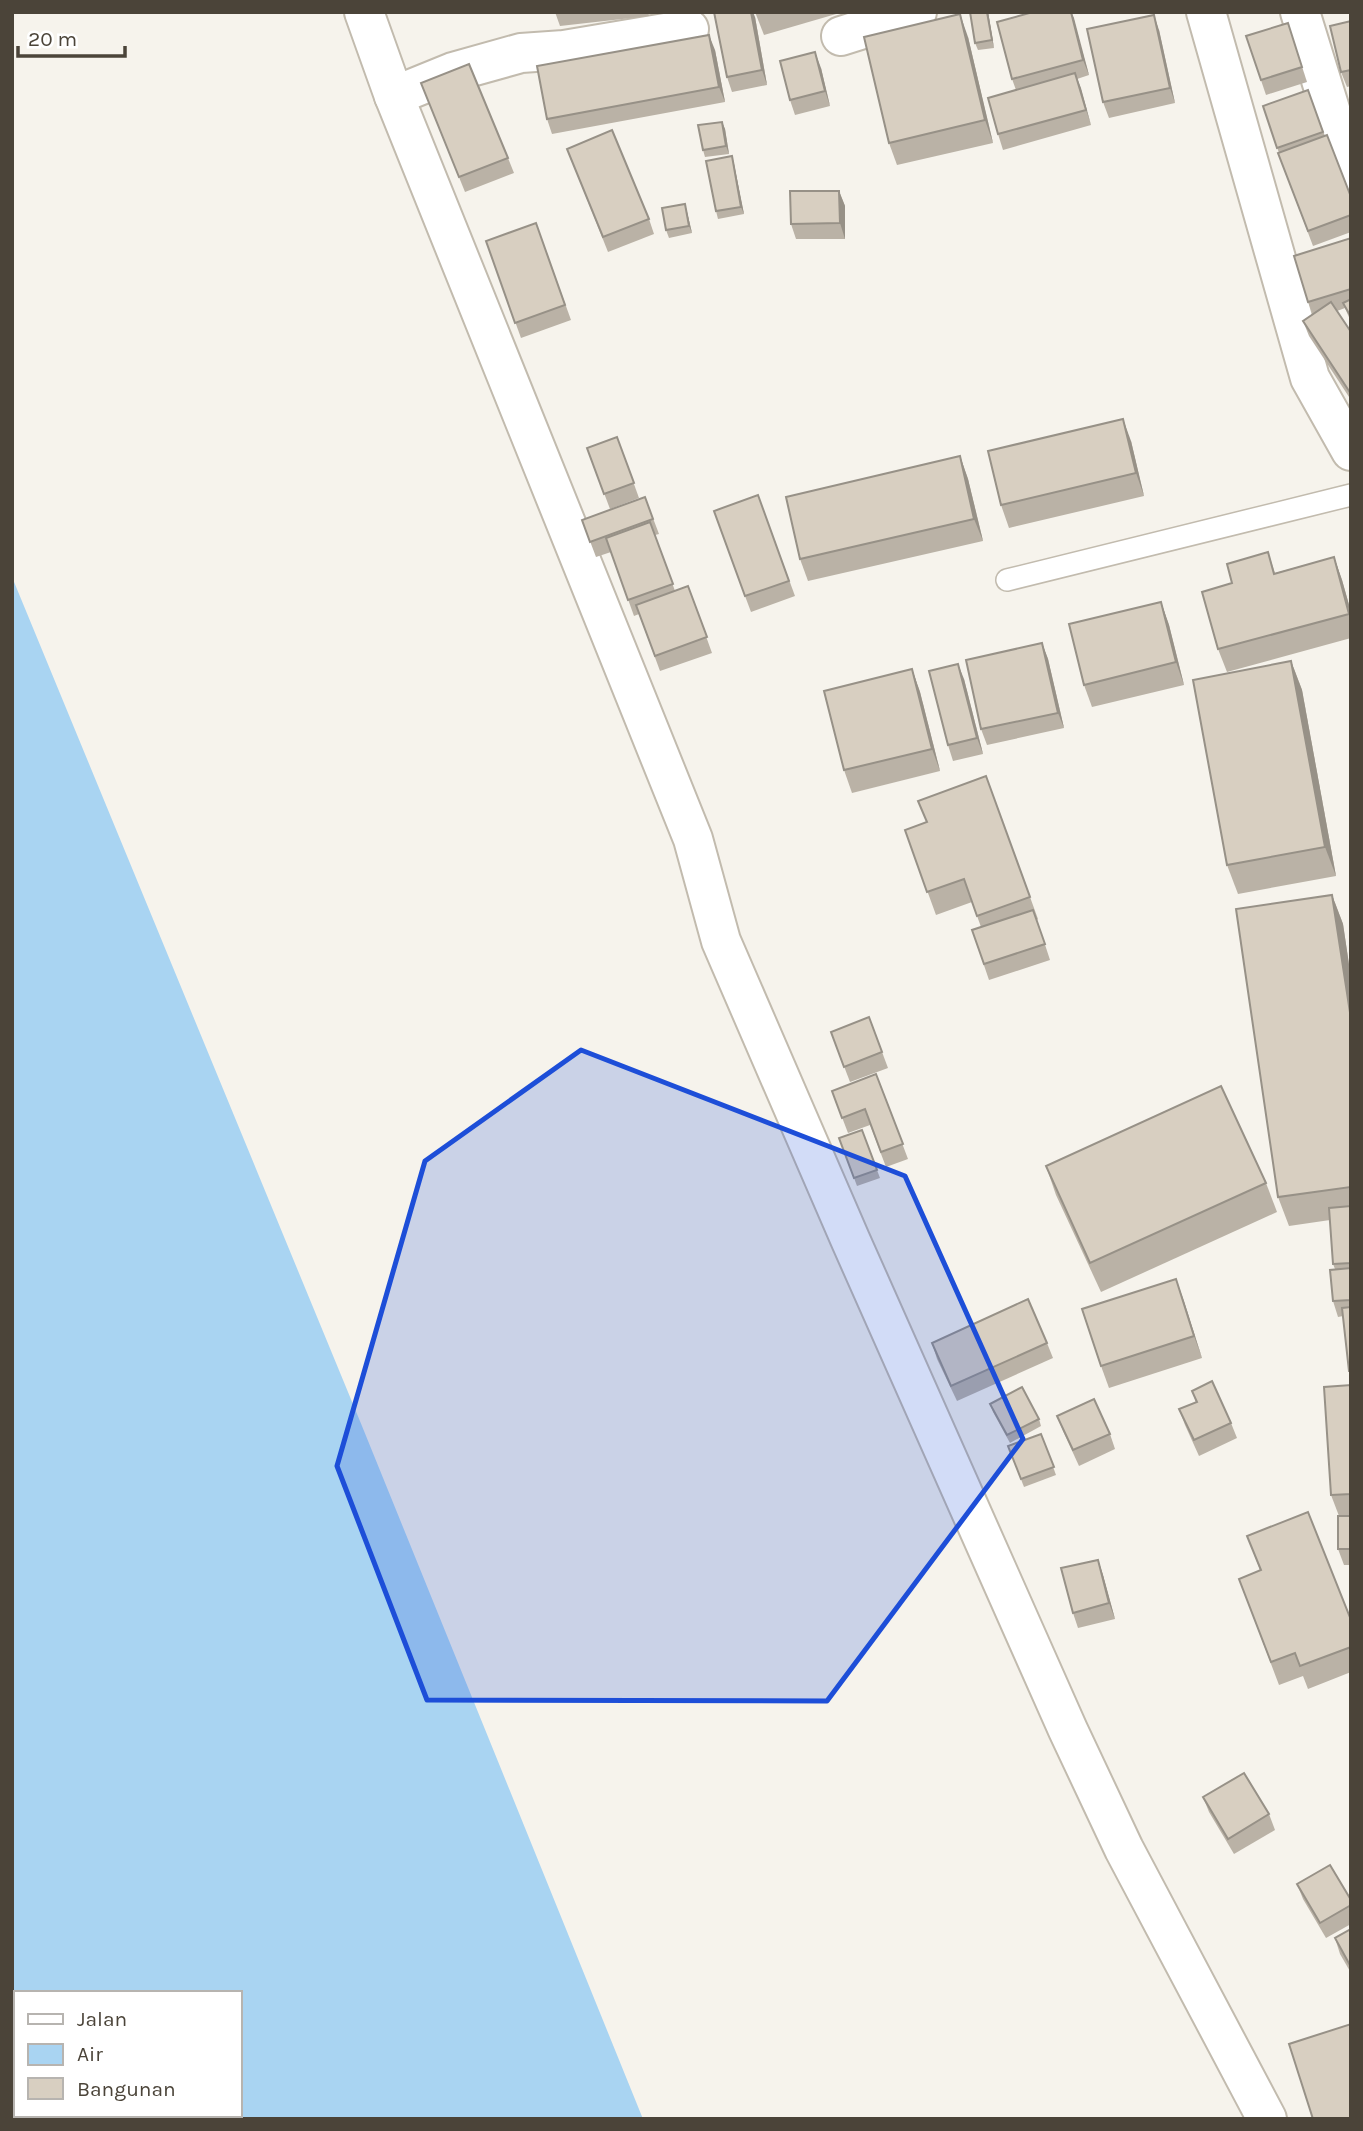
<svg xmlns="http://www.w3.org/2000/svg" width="1363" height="2131" viewBox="0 0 1363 2131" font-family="Karla,sans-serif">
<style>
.water{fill:#a9d4f2;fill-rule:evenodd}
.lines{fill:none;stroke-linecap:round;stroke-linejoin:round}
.lane-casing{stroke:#c2bbae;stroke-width:24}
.street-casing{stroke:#c2bbae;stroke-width:42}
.lane{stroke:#fff;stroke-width:21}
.street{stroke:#fff;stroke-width:38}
.wall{fill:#bab2a6}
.shaded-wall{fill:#979187}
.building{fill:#d8cfc1;stroke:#979187;stroke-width:2}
.marked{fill:#1d4ed8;fill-opacity:0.2;stroke:#1d4ed8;stroke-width:5;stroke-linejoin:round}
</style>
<rect width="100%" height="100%" fill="#f6f3ec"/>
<path class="water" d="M12,577L362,1426L643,2119H12ZM16,1993H240V2115H16Z"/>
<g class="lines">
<defs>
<path id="lane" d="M1007,580L1351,495"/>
<g id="street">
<path d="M364,12L394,96L693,839L721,941L850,1239L1068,1730L1124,1849L1267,2119"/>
<path d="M1206,12L1310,378L1351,451"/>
<path d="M1300,12L1351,177"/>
<path d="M841,36L917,12"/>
<path d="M394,96L453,72L521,53L564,50L689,29"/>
</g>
</defs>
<use href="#lane" class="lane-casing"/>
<use href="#street" class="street-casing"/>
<use href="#lane" class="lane"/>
<use href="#street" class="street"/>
</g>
<g class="wall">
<path d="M555,12H648L649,16L560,26Z"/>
<path d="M755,12H843L764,35Z"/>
<path d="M988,12L994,48L978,50L975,43Z"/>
<path d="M1033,12H1071L1089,75L1077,79L1091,125L1003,150L998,134L1016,90L1012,79Z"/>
<path d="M755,17L767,85L732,92L727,77Z"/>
<path d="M1351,21V86L1347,87L1341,72Z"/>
<path d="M1288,23L1307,82L1266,95L1246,36Z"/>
<path d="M1159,30L1175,103L1109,118L1103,102Z"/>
<path d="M968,37L993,143L897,165L889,143Z"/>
<path d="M715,50L725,102L552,134L547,119Z"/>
<path d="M821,68L830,106L795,115L790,100Z"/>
<path d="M421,83L508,158L514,173L465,192Z"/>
<path d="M1308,90L1325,136L1351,197V232L1313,246L1278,153H1279L1263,106Z"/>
<path d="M722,122L725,129L729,154L705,157L703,150Z"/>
<path d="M567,149L649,219L654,234L608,252Z"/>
<path d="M732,156L734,164L744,214L718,219L716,211Z"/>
<path d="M839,191L845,206V239H796L791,224Z"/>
<path d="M685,204L687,212L692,233L669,238L666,230Z"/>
<path d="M536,223L571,320L521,338L486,241Z"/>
<path d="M1351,238V322L1345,308L1337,311L1351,332V400L1309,336L1303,321L1313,314L1308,302Z"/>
<path d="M617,437L639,498L610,509L587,448Z"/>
<path d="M1131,441L1144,496L1009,528L1001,505Z"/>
<path d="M960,456L968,479L983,541L808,581L800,559Z"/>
<path d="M758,495L795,596L751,612L745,596Z"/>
<path d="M645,497L659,534L655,535L675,591L688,586L712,653L660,671L639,614L634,616L611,552L596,557L582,520Z"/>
<path d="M1268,552L1275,573L1334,557L1342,580L1351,612V638L1227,672L1218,649L1232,583Z"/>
<path d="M1161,602L1169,625L1184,685L1092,707L1084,685Z"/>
<path d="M1042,643L1048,659L1064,728L987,745L981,729Z"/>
<path d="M1291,661L1302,690L1336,876L1238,894L1227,865Z"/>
<path d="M912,669L920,692L940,771L852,793L844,770Z"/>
<path d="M964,679L983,754L953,761L948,745Z"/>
<path d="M986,776L1038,919L1037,920L1050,960L989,980L972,930L981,927L972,902L936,915L905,830L926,822Z"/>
<path d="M1332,895L1343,924L1351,978V1375L1343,1316L1338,1317L1333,1301L1335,1269L1333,1264L1330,1220L1289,1226L1278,1197Z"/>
<path d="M869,1017L888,1068L850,1082L831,1032Z"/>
<path d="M876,1074L908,1159L886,1167L870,1125L848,1133L832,1091Z"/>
<path d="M862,1130L880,1178L857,1186L839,1138Z"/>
<path d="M1046,1166L1266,1183L1277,1212L1101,1292L1056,1195Z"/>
<path d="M1176,1279L1202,1358L1109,1388L1101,1366Z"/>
<path d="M932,1343H1047L1053,1358L957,1401L937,1359Z"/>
<path d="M1351,1385V1565H1344L1338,1549L1339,1516L1331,1495Z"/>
<path d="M1192,1391L1231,1423L1237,1438L1199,1456L1185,1425L1179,1409L1196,1402Z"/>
<path d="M990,1404L1039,1419L1041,1426L1010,1443L993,1412Z"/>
<path d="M1057,1416L1110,1434L1115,1449L1079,1466L1063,1431Z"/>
<path d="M1041,1434L1056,1475L1024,1487L1008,1446Z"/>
<path d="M1247,1536L1351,1620V1672L1308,1689L1303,1676L1279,1685L1239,1579L1260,1570Z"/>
<path d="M1098,1560L1103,1575L1115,1619L1078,1628L1073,1613Z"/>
<path d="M1203,1797L1269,1814L1275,1830L1234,1854L1209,1812Z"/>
<path d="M1297,1884L1351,1900V1924L1326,1938L1303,1899Z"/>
<path d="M1351,1929V1973L1340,1954L1335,1938Z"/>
</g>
<g class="shaded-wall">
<path d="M751,12H753L755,17L767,85L762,70Z"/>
<path d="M987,12H988L994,48L992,40Z"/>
<path d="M1071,12L1074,18L1089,75L1083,60Z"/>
<path d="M960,14L968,37L993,143L985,120Z"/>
<path d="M1154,15L1159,30L1175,103L1170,88Z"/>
<path d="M709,35L715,50L725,102L719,87Z"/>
<path d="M815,52L821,68L830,106L825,91Z"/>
<path d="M1075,73L1081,88L1091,125L1086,110Z"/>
<path d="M722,122L725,129L729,154L726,146Z"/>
<path d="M732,156L734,164L744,214L741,207Z"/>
<path d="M839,191L845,206V239L840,223Z"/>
<path d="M685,204L687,212L692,233L689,226Z"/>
<path d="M1123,419L1131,441L1144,496L1136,473Z"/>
<path d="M960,456L968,479L983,541L974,519Z"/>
<path d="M1334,557L1342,580L1351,612V618Z"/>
<path d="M1161,602L1169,625L1184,685L1176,662Z"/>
<path d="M1042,643L1048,659L1064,728L1058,713Z"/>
<path d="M1291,661L1302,690L1336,876L1325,847Z"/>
<path d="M958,664L964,679L983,754L977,738Z"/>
<path d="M912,669L920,692L940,771L932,749Z"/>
<path d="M1332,895L1343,924L1351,978V1019Z"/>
<path d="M1176,1279L1184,1301L1202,1358L1194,1336Z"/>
<path d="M1098,1560L1103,1575L1115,1619L1109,1603Z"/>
</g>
<g class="building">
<path d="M714,12H751L762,70L727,77Z"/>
<path d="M970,12H987L992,40L975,43Z"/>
<path d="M1033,12H1071L1083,60L1012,79L997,22Z"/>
<path d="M960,14L985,120L889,143L864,37Z"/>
<path d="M1154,15L1170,88L1103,102L1087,29Z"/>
<path d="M1351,21V70L1341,72L1330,26Z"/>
<path d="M1288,23L1302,67L1261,80L1246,36Z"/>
<path d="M709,35L719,87L547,119L537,66Z"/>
<path d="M815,52L825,91L790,100L780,61Z"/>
<path d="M469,64L508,158L459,177L421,83Z"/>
<path d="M1075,73L1086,110L998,134L988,98Z"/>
<path d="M1308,90L1323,132L1277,148L1263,106Z"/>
<path d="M722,122L726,146L703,150L698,125Z"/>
<path d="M612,130L649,219L603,237L567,149Z"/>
<path d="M1327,135L1351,197V215L1308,231L1278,153Z"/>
<path d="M732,156L741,207L716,211L706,161Z"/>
<path d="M790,191H839L840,223L791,224Z"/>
<path d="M685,204L689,226L666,230L662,208Z"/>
<path d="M536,223L565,305L515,323L486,241Z"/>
<path d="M1351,238V289L1308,302L1294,256Z"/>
<path d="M1351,299V317L1343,303Z"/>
<path d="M1331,302L1351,332V394L1303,321Z"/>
<path d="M1123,419L1136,473L1001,505L988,451Z"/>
<path d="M617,437L634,483L604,494L587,448Z"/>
<path d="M960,456L974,519L800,559L786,497Z"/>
<path d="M758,495L789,581L745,596L714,511Z"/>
<path d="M645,497L653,519L590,542L582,520Z"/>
<path d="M650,522L673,584L628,600L606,538Z"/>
<path d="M1268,552L1274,574L1334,557L1349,614L1218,649L1202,592L1232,583L1227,564Z"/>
<path d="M688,586L707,637L655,656L636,605Z"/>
<path d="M1161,602L1176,662L1084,685L1069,624Z"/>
<path d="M1042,643L1058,713L981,729L966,660Z"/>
<path d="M1291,661L1325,847L1227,865L1193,680Z"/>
<path d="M958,664L977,738L948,745L929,671Z"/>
<path d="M912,669L932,749L844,770L824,691Z"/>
<path d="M986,776L1030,897L977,916L964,879L927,892L905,830L927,822L918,801Z"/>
<path d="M1332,895L1351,1019V1187L1278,1197L1236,909Z"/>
<path d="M1033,910L1045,944L984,964L972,930Z"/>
<path d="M869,1017L882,1052L844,1067L831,1032Z"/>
<path d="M876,1074L903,1144L881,1152L865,1109L842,1118L832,1091Z"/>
<path d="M1221,1086L1266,1183L1090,1263L1046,1166Z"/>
<path d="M862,1130L877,1170L854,1178L839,1138Z"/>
<path d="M1351,1206V1263L1333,1264L1329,1208Z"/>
<path d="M1351,1268V1300L1333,1301L1330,1270Z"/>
<path d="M1176,1279L1194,1336L1101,1366L1082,1309Z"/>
<path d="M1028,1299L1047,1343L951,1386L932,1343Z"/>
<path d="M1351,1307V1371H1349L1342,1308Z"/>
<path d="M1212,1381L1231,1423L1194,1440L1179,1409L1197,1402L1192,1391Z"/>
<path d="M1351,1385V1494L1331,1495L1324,1387Z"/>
<path d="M1022,1387L1039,1419L1007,1435L990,1404Z"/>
<path d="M1094,1399L1110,1434L1073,1450L1057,1416Z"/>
<path d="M1041,1434L1054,1467L1021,1479L1008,1446Z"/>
<path d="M1308,1512L1351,1620V1647L1300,1666L1295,1653L1271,1662L1239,1579L1261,1570L1247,1536Z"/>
<rect x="1338" y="1516" width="13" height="33"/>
<path d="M1098,1560L1109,1603L1073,1613L1061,1568Z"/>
<path d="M1244,1773L1269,1814L1228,1839L1203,1797Z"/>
<path d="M1330,1865L1351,1900V1905L1320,1923L1297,1884Z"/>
<path d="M1351,1929V1967L1335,1938Z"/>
<path d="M1351,2024V2119H1313L1289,2044Z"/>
</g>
<path class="marked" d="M581,1050L905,1176L1023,1439L827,1701L427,1700L337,1466L425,1161Z"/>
<rect width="1363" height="2131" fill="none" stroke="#4b4439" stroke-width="28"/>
<rect x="14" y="1991" width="228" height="126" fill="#ffffff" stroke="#b7b4b0" stroke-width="2"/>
<rect x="28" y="2014" width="35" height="10" fill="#ffffff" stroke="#b7b4b0" stroke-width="2"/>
<text x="77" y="2026" font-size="21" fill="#4b4439">Jalan</text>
<rect x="28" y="2044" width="35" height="21" fill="#a9d4f2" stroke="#b7b4b0" stroke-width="2"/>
<text x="77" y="2061" font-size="21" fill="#4b4439">Air</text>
<rect x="28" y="2078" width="35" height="21" fill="#d8cfc1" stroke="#b7b4b0" stroke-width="2"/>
<text x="77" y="2096" font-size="21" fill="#4b4439">Bangunan</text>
<path d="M18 46v10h107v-10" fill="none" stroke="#4b4439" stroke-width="3.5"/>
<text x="28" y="46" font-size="21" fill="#4b4439" stroke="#ffffff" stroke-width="5" paint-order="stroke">20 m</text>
</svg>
